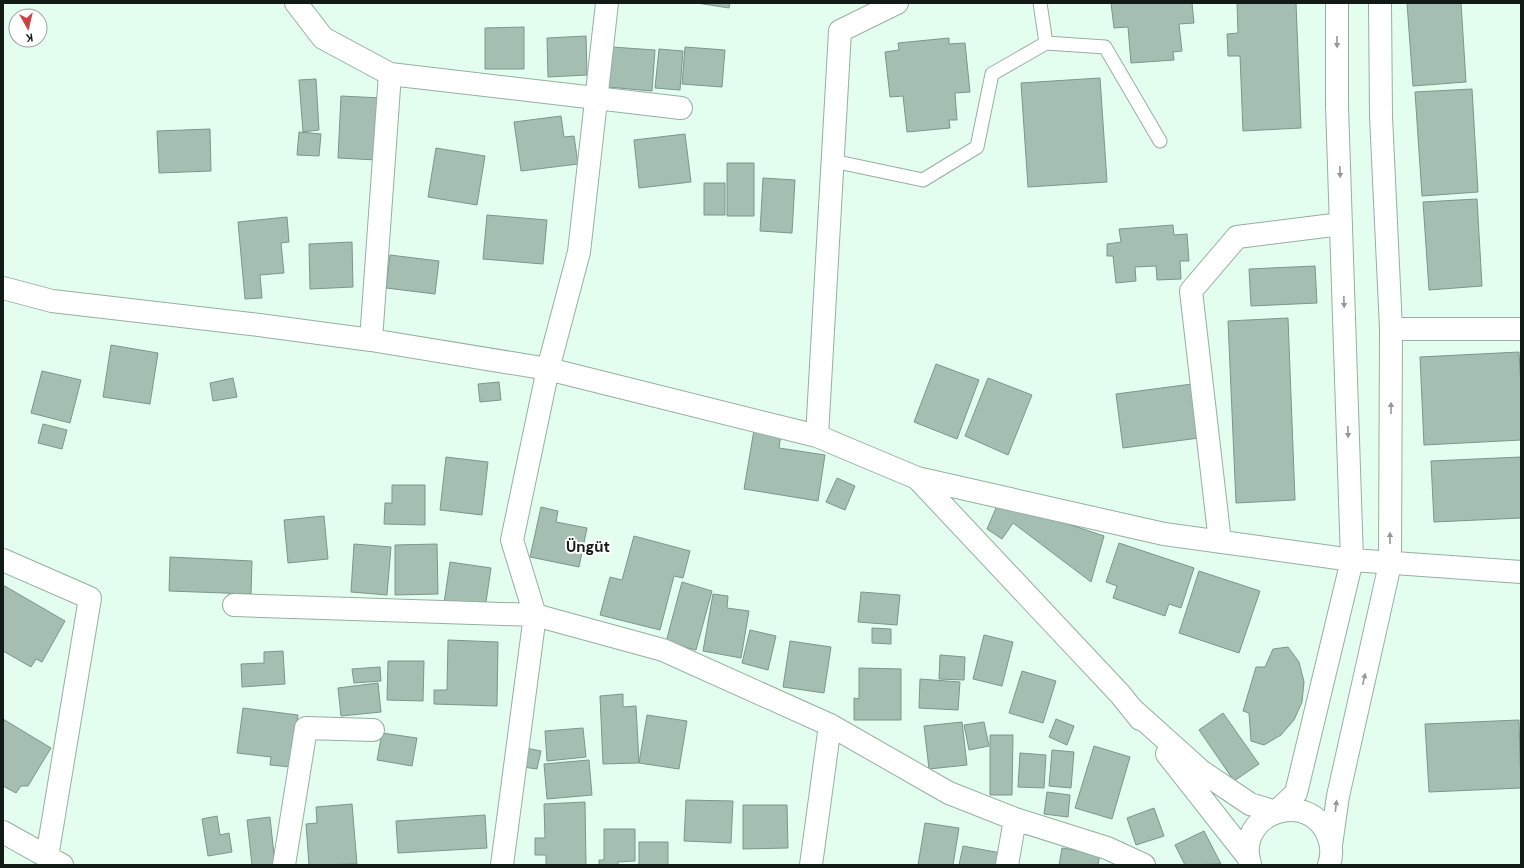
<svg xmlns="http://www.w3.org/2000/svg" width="1524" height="868" font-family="'DM Sans',sans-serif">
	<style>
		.building { fill: #a4beb1; stroke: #7e968a }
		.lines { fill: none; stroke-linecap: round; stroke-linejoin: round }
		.lane-casing { stroke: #96afa2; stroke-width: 15 }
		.street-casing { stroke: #96afa2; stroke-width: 24 }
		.lane { stroke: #fff; stroke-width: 13 }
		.street { stroke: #fff; stroke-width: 22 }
		.oneway { fill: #949896 }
		.labels { text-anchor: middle; stroke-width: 4; stroke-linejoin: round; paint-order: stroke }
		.district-label { font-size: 15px; font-weight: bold; fill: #111a15; stroke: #fff }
	</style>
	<rect width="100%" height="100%" fill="#e3fdef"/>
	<path class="building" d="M 697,3 L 730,3 L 729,8 Z
		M 1111,3 L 1192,3 L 1194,23 L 1179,24 L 1182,51 L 1173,52 L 1174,60 L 1131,63 L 1128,27 L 1114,28 Z
		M 1237,3 L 1296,3 L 1301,128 L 1243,131 L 1240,56 L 1228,56 L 1227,34 L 1238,33 Z
		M 1407,3 L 1461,3 L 1466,82 L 1413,86 Z
		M 524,27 L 524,69 L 485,69 L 485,28 Z
		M 586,36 L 587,75 L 548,77 L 547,38 Z
		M 949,38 L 949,44 L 965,43 L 970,92 L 955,93 L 957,120 L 949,120 L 950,128 L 907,132 L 903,96 L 890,97 L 885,52 L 899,50 L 898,43 Z
		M 612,47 L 655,50 L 652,91 L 608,87 Z
		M 685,47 L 725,50 L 722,87 L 682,84 Z
		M 659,49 L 683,51 L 680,90 L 655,88 Z
		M 1100,78 L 1107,182 L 1028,187 L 1021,83 Z
		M 316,79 L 319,130 L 303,132 L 299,80 Z
		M 1472,89 L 1478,192 L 1422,196 L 1415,92 Z
		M 341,96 L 381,98 L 377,160 L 338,158 Z
		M 561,116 L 564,137 L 574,136 L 578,164 L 521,171 L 514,122 Z
		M 210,129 L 211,171 L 159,173 L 157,131 Z
		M 299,132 L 321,134 L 319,156 L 297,155 Z
		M 685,134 L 691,182 L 639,188 L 634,140 Z
		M 436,148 L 485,156 L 477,205 L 428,197 Z
		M 727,163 L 754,163 L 754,216 L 727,216 Z
		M 763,178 L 795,180 L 792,233 L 760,231 Z
		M 704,183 L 725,183 L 725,215 L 704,215 Z
		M 1477,199 L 1482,286 L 1429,290 L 1423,202 Z
		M 487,215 L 547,220 L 543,264 L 483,259 Z
		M 287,217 L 289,242 L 281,243 L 284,273 L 260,275 L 262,298 L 245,299 L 238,222 Z
		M 1173,225 L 1174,235 L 1187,234 L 1189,261 L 1180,261 L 1181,279 L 1157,280 L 1156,266 L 1135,267 L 1136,281 L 1116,283 L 1113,256 L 1107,256 L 1107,244 L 1121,242 L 1119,229 Z
		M 352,242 L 353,287 L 310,289 L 309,244 Z
		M 390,255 L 439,261 L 435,294 L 386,288 Z
		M 1315,266 L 1317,303 L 1251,306 L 1249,269 Z
		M 1288,318 L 1295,500 L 1236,503 L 1228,321 Z
		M 111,345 L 158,353 L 150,404 L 103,397 Z
		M 1519,352 L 1521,387 L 1521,440 L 1424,445 L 1420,357 Z
		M 936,364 L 979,380 L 957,439 L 914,422 Z
		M 42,371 L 81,380 L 70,423 L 31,413 Z
		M 233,378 L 237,397 L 213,401 L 210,383 Z
		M 988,378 L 1032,395 L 1008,455 L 965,436 Z
		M 499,382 L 501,400 L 480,402 L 478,384 Z
		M 1192,384 L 1199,438 L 1123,448 L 1116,394 Z
		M 43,424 L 67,430 L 62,449 L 38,443 Z
		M 754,430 L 781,434 L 779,448 L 825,455 L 818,501 L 744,489 Z
		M 446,457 L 488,462 L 482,515 L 440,510 Z
		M 1521,457 L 1521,518 L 1434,522 L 1431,461 Z
		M 837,478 L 855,486 L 845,510 L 826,502 Z
		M 392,485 L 425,485 L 425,525 L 384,524 L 385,503 L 392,503 Z
		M 999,501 L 1104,536 L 1091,582 L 1013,523 L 1002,539 L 987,529 Z
		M 541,507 L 558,511 L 556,522 L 587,528 L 579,567 L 530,557 Z
		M 324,516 L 328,559 L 288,563 L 284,520 Z
		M 634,536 L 690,551 L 683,578 L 674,576 L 660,630 L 600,615 L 610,577 L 622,580 Z
		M 1119,543 L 1194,568 L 1181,608 L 1169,604 L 1165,616 L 1113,598 L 1117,586 L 1106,582 Z
		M 354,544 L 391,547 L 387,595 L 351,592 Z
		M 437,544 L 438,594 L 395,595 L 395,545 Z
		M 170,557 L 252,561 L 251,594 L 169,591 Z
		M 450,562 L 491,568 L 485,609 L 444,603 Z
		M 1199,571 L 1260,591 L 1239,653 L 1179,633 Z
		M 682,582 L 712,591 L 696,650 L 666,642 Z
		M 3,585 L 65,621 L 42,662 L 36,659 L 31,667 L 3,651 Z
		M 861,592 L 900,595 L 897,625 L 858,622 Z
		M 713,594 L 728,596 L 727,608 L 749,611 L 741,658 L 703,651 Z
		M 872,628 L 891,629 L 891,644 L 872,643 Z
		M 750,630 L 776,636 L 768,670 L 742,663 Z
		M 984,635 L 1013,642 L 1002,686 L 973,679 Z
		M 448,640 L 498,642 L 497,706 L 434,704 L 434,690 L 447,690 Z
		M 790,641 L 831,647 L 824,693 L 783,687 Z
		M 1288,647 L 1299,662 L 1304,682 L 1302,702 L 1294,720 L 1281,735 L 1264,745 L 1251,741 L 1249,713 L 1243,711 L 1256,667 L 1265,667 L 1273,649 Z
		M 283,651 L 285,684 L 242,687 L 241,664 L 264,663 L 264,652 Z
		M 940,655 L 965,657 L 964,680 L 939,679 Z
		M 388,661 L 424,661 L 423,701 L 387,700 Z
		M 380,667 L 381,681 L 354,683 L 352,669 Z
		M 859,668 L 901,669 L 901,720 L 854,720 L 854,698 L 859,699 Z
		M 1022,671 L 1056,681 L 1043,723 L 1009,713 Z
		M 920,679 L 960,682 L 958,710 L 919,708 Z
		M 378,683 L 381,712 L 341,716 L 338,688 Z
		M 623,694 L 623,707 L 636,706 L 639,763 L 603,764 L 600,696 Z
		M 243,708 L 298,715 L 291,767 L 270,765 L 271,757 L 237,753 Z
		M 1223,713 L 1259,764 L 1234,781 L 1199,730 Z
		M 647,715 L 687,721 L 679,769 L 639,763 Z
		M 3,719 L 51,748 L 28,786 L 21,786 L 16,793 L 3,786 Z
		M 1056,719 L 1074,726 L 1067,745 L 1049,737 Z
		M 1519,720 L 1521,788 L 1429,792 L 1425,724 Z
		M 962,722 L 967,765 L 929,769 L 924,726 Z
		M 984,722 L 989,746 L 969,750 L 964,725 Z
		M 583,728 L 586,757 L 547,761 L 545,731 Z
		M 382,733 L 417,738 L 412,766 L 377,760 Z
		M 990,735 L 1013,735 L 1012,795 L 990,795 Z
		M 1094,746 L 1130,757 L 1112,819 L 1075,808 Z
		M 526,748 L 541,751 L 537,769 L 523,767 Z
		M 1052,750 L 1074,752 L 1071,788 L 1049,786 Z
		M 1020,753 L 1046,755 L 1044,788 L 1018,787 Z
		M 589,760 L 592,795 L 547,799 L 544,764 Z
		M 1047,792 L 1070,795 L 1068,817 L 1044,814 Z
		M 686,800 L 733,801 L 731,843 L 684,841 Z
		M 585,802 L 586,865 L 546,865 L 546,855 L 535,855 L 535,838 L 545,838 L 544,804 Z
		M 352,804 L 357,864 L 309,865 L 306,824 L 317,823 L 316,807 Z
		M 743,805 L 787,805 L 788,848 L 743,849 Z
		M 1154,808 L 1164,836 L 1136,845 L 1127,818 Z
		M 485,815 L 487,848 L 398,853 L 396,821 Z
		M 217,816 L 220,835 L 229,833 L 232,852 L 208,856 L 202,819 Z
		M 270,817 L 275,865 L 252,865 L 247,820 Z
		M 925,823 L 959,828 L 953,865 L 918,865 Z
		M 604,829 L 635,829 L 635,861 L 618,862 L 618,865 L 599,865 L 599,860 L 604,860 Z
		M 1204,831 L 1221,864 L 1185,865 L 1175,845 Z
		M 639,842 L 668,842 L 668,865 L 639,865 Z
		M 963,846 L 1001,853 L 999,865 L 959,865 Z
		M 1062,848 L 1100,854 L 1098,865 L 1059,865 Z"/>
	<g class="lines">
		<g class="lane-casing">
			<path id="lane" d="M 1040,3 L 1046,43
				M 833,161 L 923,180 L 977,147 L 992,74 L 1046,43 L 1105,47 L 1160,141"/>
		</g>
		<g class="street-casing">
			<path id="street" d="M 296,3 L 323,38 L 390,74 L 681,108
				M 3,288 L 52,301 L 259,325 L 371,340 L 548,369 L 817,436 L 917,478 L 1164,534 L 1352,560 L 1521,572
				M 1391,329 L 1521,329
				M 371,340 L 390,74
				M 817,436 L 840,31 L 897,3
				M 917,478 L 1120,694 L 1140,719
				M 1220,542 L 1191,291 L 1237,237 L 1341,224
				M 3,560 L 90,598 L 47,857
				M 234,605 L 535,615 L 663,650 L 830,725 L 949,793 L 1015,819 L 1107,848 L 1144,865
				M 1132,709 L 1201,771 L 1250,804 L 1276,812 L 1296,793 L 1352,560 L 1337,106 L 1337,3
				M 1167,754 L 1248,857
				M 3,832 L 62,865
				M 1331,845 L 1338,796 L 1390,564 L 1391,329 L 1381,116 L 1380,3
				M 1250,864 C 1234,812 1311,787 1329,838 C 1332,847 1332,856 1329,865
				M 284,865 L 306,728 L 373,730
				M 502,865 L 535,615 L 512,540 L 548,369 L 579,252 L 607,3
				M 811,865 L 830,725
				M 1007,865 L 1015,819"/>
		</g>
		<use href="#lane" class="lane"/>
		<use href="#street" class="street"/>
	</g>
	<defs><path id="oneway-solid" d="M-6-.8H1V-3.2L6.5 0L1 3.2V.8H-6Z"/></defs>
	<g class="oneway">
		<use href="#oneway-solid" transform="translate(1337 42) rotate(90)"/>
		<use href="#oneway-solid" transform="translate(1340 172) rotate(88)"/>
		<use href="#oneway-solid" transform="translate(1344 302) rotate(88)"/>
		<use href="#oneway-solid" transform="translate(1391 408) rotate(-90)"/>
		<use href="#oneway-solid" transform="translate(1348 432) rotate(88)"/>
		<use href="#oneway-solid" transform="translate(1390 538) rotate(-90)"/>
		<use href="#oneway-solid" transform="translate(1364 679) rotate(-77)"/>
		<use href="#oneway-solid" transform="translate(1336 806) rotate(-83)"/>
	</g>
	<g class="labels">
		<g class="district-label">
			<text x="588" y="552">Üngüt</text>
		</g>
	</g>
	<rect width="1524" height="868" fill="none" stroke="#111a15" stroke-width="8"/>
	<g transform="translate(28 28) rotate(172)"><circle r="19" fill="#ffffff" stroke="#a0a3a1"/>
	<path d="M0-3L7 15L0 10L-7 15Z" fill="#cf4041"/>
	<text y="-6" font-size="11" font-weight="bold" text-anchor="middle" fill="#111a15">K</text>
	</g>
</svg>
